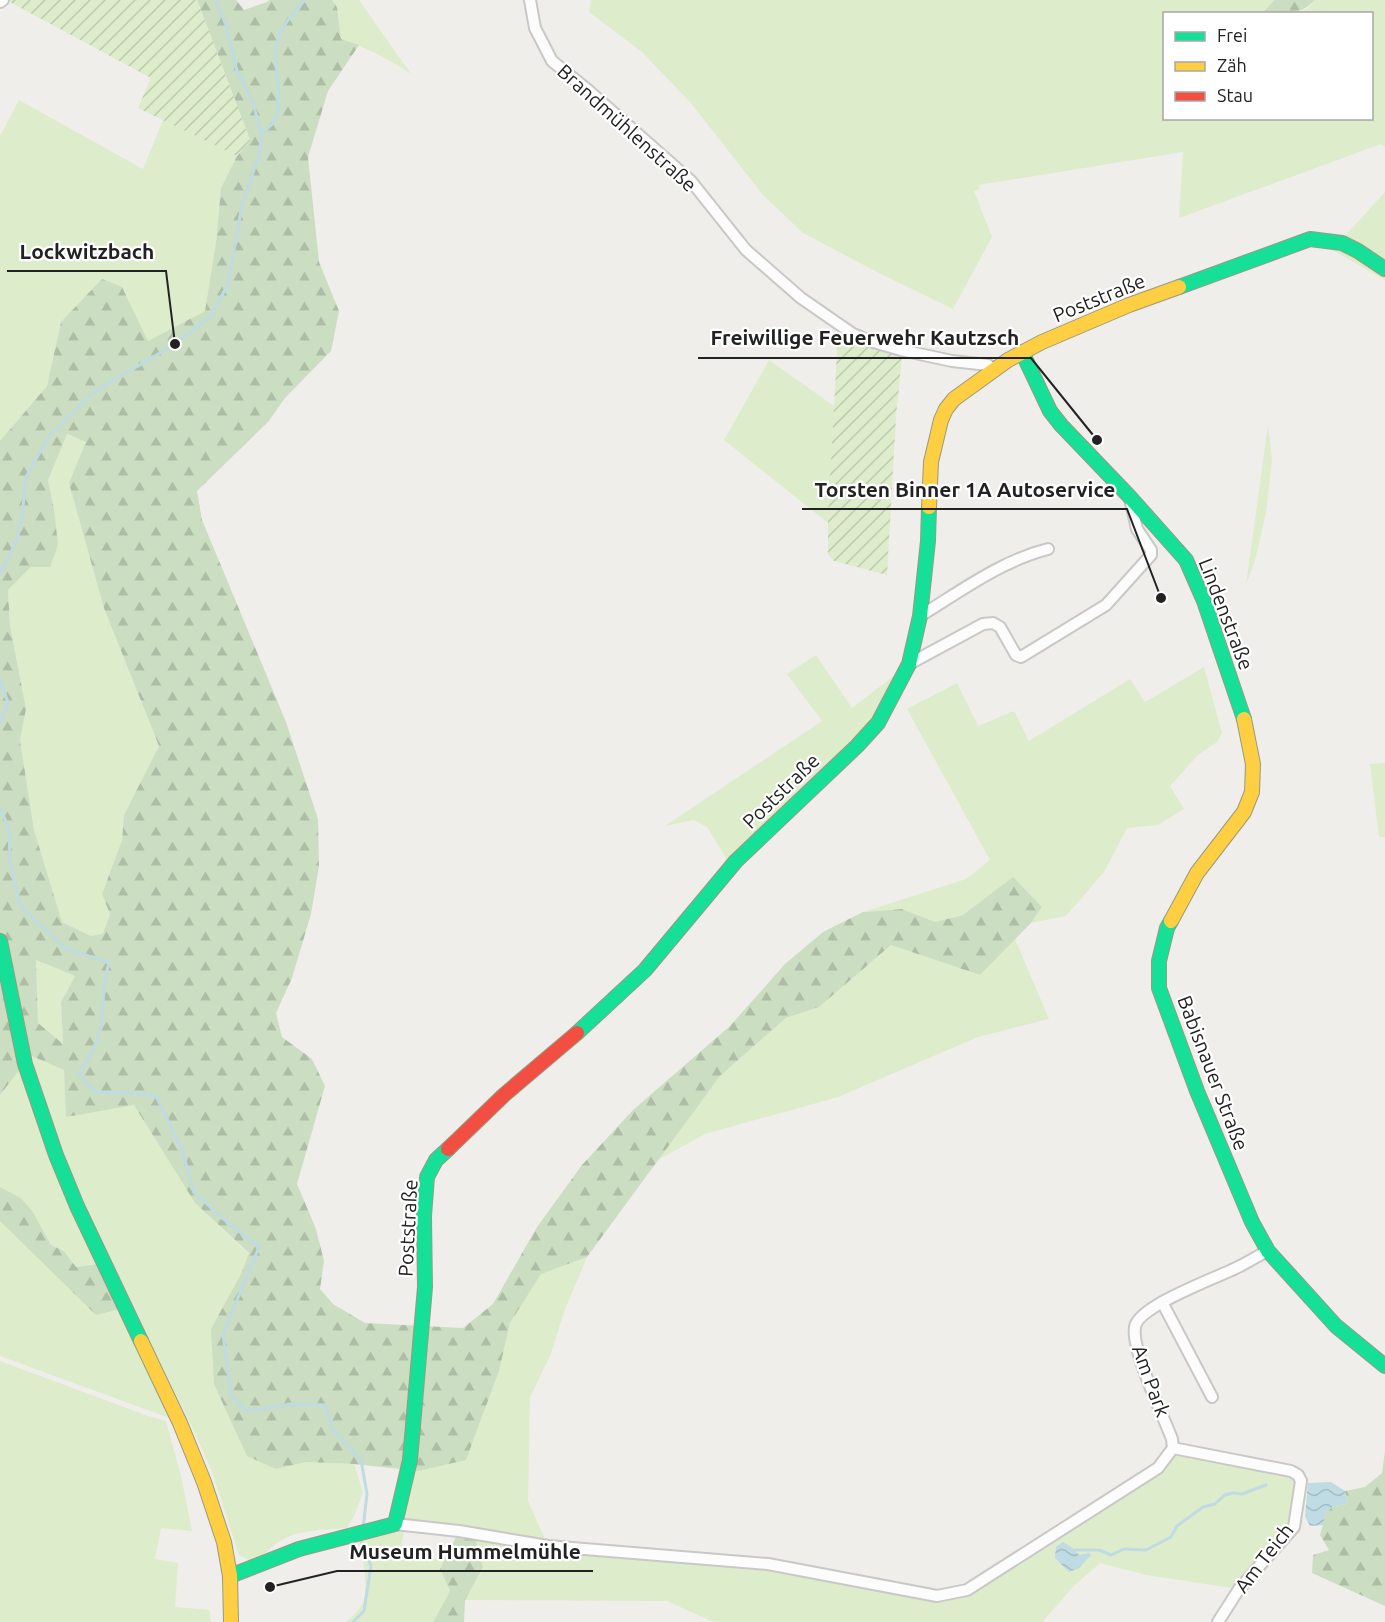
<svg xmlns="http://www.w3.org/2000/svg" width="1385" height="1622" font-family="Ubuntu,sans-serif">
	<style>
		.grass { fill: #ddeccb }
		.forest { fill: url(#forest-firs); fill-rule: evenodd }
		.garden { fill: url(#garden-furrows) }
		.water { fill: url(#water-waves) }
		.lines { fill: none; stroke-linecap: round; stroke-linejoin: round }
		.stream { stroke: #bfdbe3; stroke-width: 3 }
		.street-casing { stroke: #c9c8c7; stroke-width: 14 }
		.fast-casing { stroke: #999a82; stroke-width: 16 }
		.slow-casing { stroke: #999a82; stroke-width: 16 }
		.jam-casing { stroke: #999a82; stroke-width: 16 }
		.street { stroke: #fdfcfc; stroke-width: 10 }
		.fast { stroke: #16e098; stroke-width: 14 }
		.slow { stroke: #ffcf43; stroke-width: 14 }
		.jam { stroke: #f24e42; stroke-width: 14 }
		.labels { text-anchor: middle; stroke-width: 4.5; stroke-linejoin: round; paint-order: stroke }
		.street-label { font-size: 20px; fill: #222; stroke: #fff }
		.leader { fill: none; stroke: #222; stroke-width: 2 }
		.callout-dot { fill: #222; stroke: #fff; stroke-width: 2 }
		.callout-label { font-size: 21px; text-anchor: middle; font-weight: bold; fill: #222; stroke: #fff; stroke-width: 4.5; stroke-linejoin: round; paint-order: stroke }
	</style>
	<defs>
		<pattern id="forest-firs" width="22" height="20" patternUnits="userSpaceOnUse" patternTransform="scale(1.5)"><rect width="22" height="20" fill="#cbdec1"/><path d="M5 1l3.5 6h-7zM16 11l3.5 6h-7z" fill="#aebea6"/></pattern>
		<pattern id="garden-furrows" width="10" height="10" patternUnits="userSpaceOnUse" patternTransform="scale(1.5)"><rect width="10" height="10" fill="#ddeccb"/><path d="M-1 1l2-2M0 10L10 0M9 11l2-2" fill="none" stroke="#bdcaae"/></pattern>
		<pattern id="water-waves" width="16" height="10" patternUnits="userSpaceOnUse" patternTransform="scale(1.5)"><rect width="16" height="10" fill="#bfdbe3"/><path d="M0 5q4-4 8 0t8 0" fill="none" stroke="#a4bcc2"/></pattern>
	</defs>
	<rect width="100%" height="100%" fill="#f0eeeb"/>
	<path class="grass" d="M 332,0 L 359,0 L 411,74 C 389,59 367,48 341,39 L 337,7 Z
		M 591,0 L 1274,0 L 1263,13 L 1164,14 L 1164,118 L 1372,118 L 1372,14 L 1296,13 L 1307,9 L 1315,0 L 1385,0 L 1385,147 L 1381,144 L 1179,218 L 1183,152 L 978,185 L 980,189 L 974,191 L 992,237 L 953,309 L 879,273 L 803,233 L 763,195 L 690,102 L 642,52 L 589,12 Z
		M 19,100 L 143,169 L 163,120 L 237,156 L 221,188 L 216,242 L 205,311 L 148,341 L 122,287 L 61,322 L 47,386 L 0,441 L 0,136 Z
		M 1385,192 L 1385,280 L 1336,252 L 1319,246 L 1345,236 Z
		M 769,360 L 834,406 L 828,523 L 724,440 Z
		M 1268,425 L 1272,459 L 1266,513 L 1255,560 L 1246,585 Z
		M 66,434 L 86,442 L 104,608 L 159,746 L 124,815 L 122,840 L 102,894 L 110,914 L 104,934 L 91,936 L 62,922 L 34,830 L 20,740 L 26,709 L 10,625 L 8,590 L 31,567 L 54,509 L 48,480 Z
		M 816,655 L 852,708 L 909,664 L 878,723 L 712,890 L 726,858 L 707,827 L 694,820 L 665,826 L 822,721 L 787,674 Z
		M 1204,667 L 1222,733 L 1217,742 L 1198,755 L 1170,786 L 1184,809 L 1158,825 L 1127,828 L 1104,872 L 1066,916 L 1031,923 L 1042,907 L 1013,878 L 963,915 L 935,922 L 902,909 L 863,912 L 966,879 L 990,860 L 907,709 L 957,683 L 978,726 L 1014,711 L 1029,741 L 1130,679 L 1145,702 Z
		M 1385,763 L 1385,837 L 1379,837 L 1370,764 Z
		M 1015,939 L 1049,1019 L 978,1037 L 838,1097 L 705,1134 L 658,1160 L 720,1076 L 786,1018 L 819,1007 L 891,945 L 980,975 Z
		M 36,960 L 75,976 L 61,1002 L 63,1045 L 38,1024 Z
		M 27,1054 L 64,1070 L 67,1116 L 134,1105 L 195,1203 L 249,1254 L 241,1274 L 276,1469 L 306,1462 L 354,1464 L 363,1492 L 355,1514 L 347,1528 C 326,1530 300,1529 282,1540 C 269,1547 268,1555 251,1561 L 239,1555 L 212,1472 L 195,1433 L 147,1336 L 73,1177 Z
		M 21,1068 L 53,1165 L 70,1209 L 97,1264 L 76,1267 L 64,1251 L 51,1245 L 33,1212 L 21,1198 L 0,1187 L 0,1095 Z
		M 0,1221 L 96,1314 L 120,1309 L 172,1419 L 0,1356 Z
		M 587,1257 L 564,1312 L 550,1356 L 530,1397 L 528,1501 L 548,1546 L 768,1564 L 937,1596 L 967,1589 L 1158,1468 L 1173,1448 L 1298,1475 L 1294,1527 L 1239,1589 L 1146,1575 L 1100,1563 L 1074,1586 L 1042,1622 L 722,1622 L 711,1621 L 667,1601 L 465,1600 L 483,1567 L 474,1535 L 395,1524 L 407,1471 L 466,1460 L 499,1371 L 510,1323 L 541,1273 Z
		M 0,1361 L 148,1416 L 166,1421 L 181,1476 L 192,1531 L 161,1528 L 155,1559 L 178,1563 L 175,1607 L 209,1610 L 211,1622 L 0,1622 Z
		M 404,1531 L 400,1552 L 444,1561 L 440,1569 L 450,1591 L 433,1622 L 346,1622 C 350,1618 357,1613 360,1608 C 371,1592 363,1557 358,1540 Z"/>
	<path class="forest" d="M 197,0 L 236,0 L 244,10 L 267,2 L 269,0 L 332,0 L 337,7 L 341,39 L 359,45 L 328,91 L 308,157 L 319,262 L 339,311 L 331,351 L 285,398 L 268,422 L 197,491 L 202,520 L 286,722 L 318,819 L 319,866 L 311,914 L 292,978 L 276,1013 L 282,1037 L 312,1059 L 325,1086 L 297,1184 L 316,1229 L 324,1261 L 320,1289 L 333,1304 L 365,1323 L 463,1328 L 493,1304 L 537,1227 L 582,1165 L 633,1110 L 730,1026 L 785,964 L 823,932 L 863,912 L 902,909 L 935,922 L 963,915 L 1013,877 L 1042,907 L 1031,923 L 980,975 L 891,945 L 819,1007 L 786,1018 L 720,1076 L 587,1257 L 541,1274 L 510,1323 L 499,1371 L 466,1460 L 418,1471 L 354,1464 L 306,1462 L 276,1469 L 247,1456 L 214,1384 L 211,1329 L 241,1274 L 249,1253 L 195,1203 L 134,1105 L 66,1117 L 64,1070 L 27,1054 L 21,1068 L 0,1095 L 0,441 L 47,386 L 61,322 L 102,279 L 122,287 L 148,341 L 205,311 L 216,242 L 221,188 L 237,156 L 250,140 ZM 67,434 L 86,442 L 69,483 L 104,608 L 159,746 L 124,815 L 122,840 L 102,894 L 110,914 L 103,934 L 91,936 L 62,922 L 34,830 L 20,740 L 26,709 L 10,625 L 8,590 L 31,567 L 50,567 L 58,545 L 54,509 L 48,480 ZM 36,960 L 75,976 L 61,1002 L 63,1044 L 38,1023 Z
		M 1274,0 L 1315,0 C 1300,16 1284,14 1263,13 Z
		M 0,1187 L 21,1198 L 33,1212 L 51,1245 L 64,1251 L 76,1267 L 97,1264 L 120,1309 L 96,1315 L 0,1221 Z
		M 1385,1451 L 1385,1606 L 1312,1573 L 1313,1555 L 1329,1550 L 1320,1535 L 1326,1512 L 1334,1506 L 1347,1504 L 1345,1491 L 1365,1487 L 1382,1473 Z
		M 459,1531 L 474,1534 L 483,1567 L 465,1600 L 464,1622 L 433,1622 L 450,1591 L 440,1569 Z"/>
	<path class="garden" d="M 9,0 L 197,0 L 250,140 L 237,156 L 138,108 L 151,78 L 8,1 Z
		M 838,333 L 869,347 L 902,356 L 896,417 L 887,575 L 834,561 L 828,555 L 828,516 Z"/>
	<path class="water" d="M 1331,1482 L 1345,1491 L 1347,1504 L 1334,1506 L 1326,1512 L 1323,1525 L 1310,1526 L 1305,1516 L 1308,1483 Z
		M 1063,1542 L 1074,1549 L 1079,1555 L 1089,1553 L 1091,1555 L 1079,1568 L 1069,1572 L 1055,1558 L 1056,1547 Z"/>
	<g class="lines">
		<path class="stream" d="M 261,134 C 265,130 272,126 274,121 C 286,99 273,71 276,47 C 279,30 293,12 305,0
			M 0,574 L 17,540 L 22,517 L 26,477 L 49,436 L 91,394 L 175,344 L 211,316 L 228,284 L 242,205 L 260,152 L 261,134 L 253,102 L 237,71 L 226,25 L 216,0
			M 0,679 L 8,703 L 0,723
			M 0,808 L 9,828 L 10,861 L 20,906 L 65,948 L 109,963 C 102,984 104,1005 101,1025 C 98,1043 89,1059 79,1074 C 94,1095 99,1093 123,1093 C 133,1092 145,1095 156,1096 L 182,1150 L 194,1192 L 221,1217 L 259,1247 L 223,1334 L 231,1395 L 244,1410 L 258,1410 L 289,1404 L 325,1405 L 333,1430 L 361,1460 L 367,1494 L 363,1528
			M 1075,1550 L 1099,1550 L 1111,1555 L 1124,1549 L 1146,1550 L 1171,1537 L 1177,1526 L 1203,1507 L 1215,1504 L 1225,1495 L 1233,1493 L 1242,1494 L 1266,1485
			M 353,1622 L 364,1611 L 371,1566 L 361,1541 L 362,1537"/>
		<g class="street-casing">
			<path id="street" d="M 530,0 L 535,28 L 552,61 L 589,91 L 691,181 L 746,250 L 801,298 L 853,334 L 870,341 L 901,350 L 952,361 L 988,365 L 995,370
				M 0,2 L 3,0
				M 920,616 C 961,591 1001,561 1048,549
				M 909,664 L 983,624 L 993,623 L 1000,627 L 1016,655 L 1021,657 L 1106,605 L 1151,555 L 1151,550 L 1137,529 L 1130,499
				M 1162,1302 L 1212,1397
				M 1173,1448 L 1291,1471 L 1298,1475 L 1301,1481 L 1294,1527 L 1239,1589 L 1218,1622
				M 395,1524 L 459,1531 L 548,1546 L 768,1564 L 937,1596 L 967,1590 L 1158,1468 L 1173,1448 L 1172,1439 C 1163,1415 1131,1350 1135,1327 C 1138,1306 1216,1278 1236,1268 C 1247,1263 1257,1256 1268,1251"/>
		</g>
		<g class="fast-casing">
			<path id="fast" d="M 1179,287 L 1310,239 L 1342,243 L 1358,251 L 1385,269
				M 1022,352 L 1050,411 L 1061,425 L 1129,496 L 1186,560 L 1204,601 L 1244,719
				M 1171,921 L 1167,928 L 1159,961 L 1159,988 L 1197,1091 L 1252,1222 L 1268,1251 L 1336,1326 L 1385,1366
				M 0,941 L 25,1064 L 56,1155 L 77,1206 L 141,1341
				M 577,1033 L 645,970 L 736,861 L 857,746 L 878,723 L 909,664 L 920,616 L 928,541 L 929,507
				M 230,1576 L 299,1549 L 395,1524 L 410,1460 L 425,1287 L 424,1216 L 427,1177 L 436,1160 L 448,1149"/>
		</g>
		<g class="slow-casing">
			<path id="slow" d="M 929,507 L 931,462 L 941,420 L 946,409 L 954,399 L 1008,360 L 1042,342 L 1129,305 L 1179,287
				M 1171,921 L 1197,873 L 1244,812 L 1252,792 L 1253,764 L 1244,719
				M 141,1341 L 180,1423 L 204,1482 L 224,1542 L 230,1576 L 231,1622"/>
		</g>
		<g class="jam-casing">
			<path id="jam" d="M 448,1149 L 504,1095 L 577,1033"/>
		</g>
		<use href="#street" class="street"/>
		<use href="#fast" class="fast"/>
		<use href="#slow" class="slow"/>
		<use href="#jam" class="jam"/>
	</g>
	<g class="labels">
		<g class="street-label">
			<text transform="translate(627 128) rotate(42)" y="7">Brandmühlenstraße</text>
			<text transform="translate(1099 298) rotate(-22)" y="7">Poststraße</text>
			<text transform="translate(1226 614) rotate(69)" y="7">Lindenstraße</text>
			<text transform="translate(781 791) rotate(-44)" y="7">Poststraße</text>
			<text transform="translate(1213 1073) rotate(69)" y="7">Babisnauer Straße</text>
			<text transform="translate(408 1228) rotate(-87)" y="7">Poststraße</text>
			<text transform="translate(1151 1381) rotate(70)" y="7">Am Park</text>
			<text transform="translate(1264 1558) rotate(-52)" y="7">Am Teich</text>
		</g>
	</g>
	<path class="leader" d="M175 344L166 271H7M1097 440L1031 358H698M1161 598L1127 509H802M270 1587L337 1571H593"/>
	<g class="callout-dot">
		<circle cx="175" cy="344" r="6"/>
		<circle cx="1097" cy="440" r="6"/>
		<circle cx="1161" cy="598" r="6"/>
		<circle cx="270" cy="1587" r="6"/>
	</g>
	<g class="callout-label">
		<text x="87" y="259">Lockwitzbach</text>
		<text x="865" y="345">Freiwillige Feuerwehr Kautzsch</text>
		<text x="965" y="497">Torsten Binner 1A Autoservice</text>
		<text x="465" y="1559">Museum Hummelmühle</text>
	</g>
	<rect x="1163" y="12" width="210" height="108" fill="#ffffff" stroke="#a7a7a7" stroke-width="1.5"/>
	<rect x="1175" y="32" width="30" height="9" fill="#16e098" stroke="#a7a7a7" stroke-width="1.5"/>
	<text x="1217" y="42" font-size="18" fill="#222222">Frei</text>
	<rect x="1175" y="62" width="30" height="9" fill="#ffcf43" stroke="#a7a7a7" stroke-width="1.5"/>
	<text x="1217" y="72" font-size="18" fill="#222222">Zäh</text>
	<rect x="1175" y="92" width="30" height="9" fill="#f24e42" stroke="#a7a7a7" stroke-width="1.5"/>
	<text x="1217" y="102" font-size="18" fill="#222222">Stau</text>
</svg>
